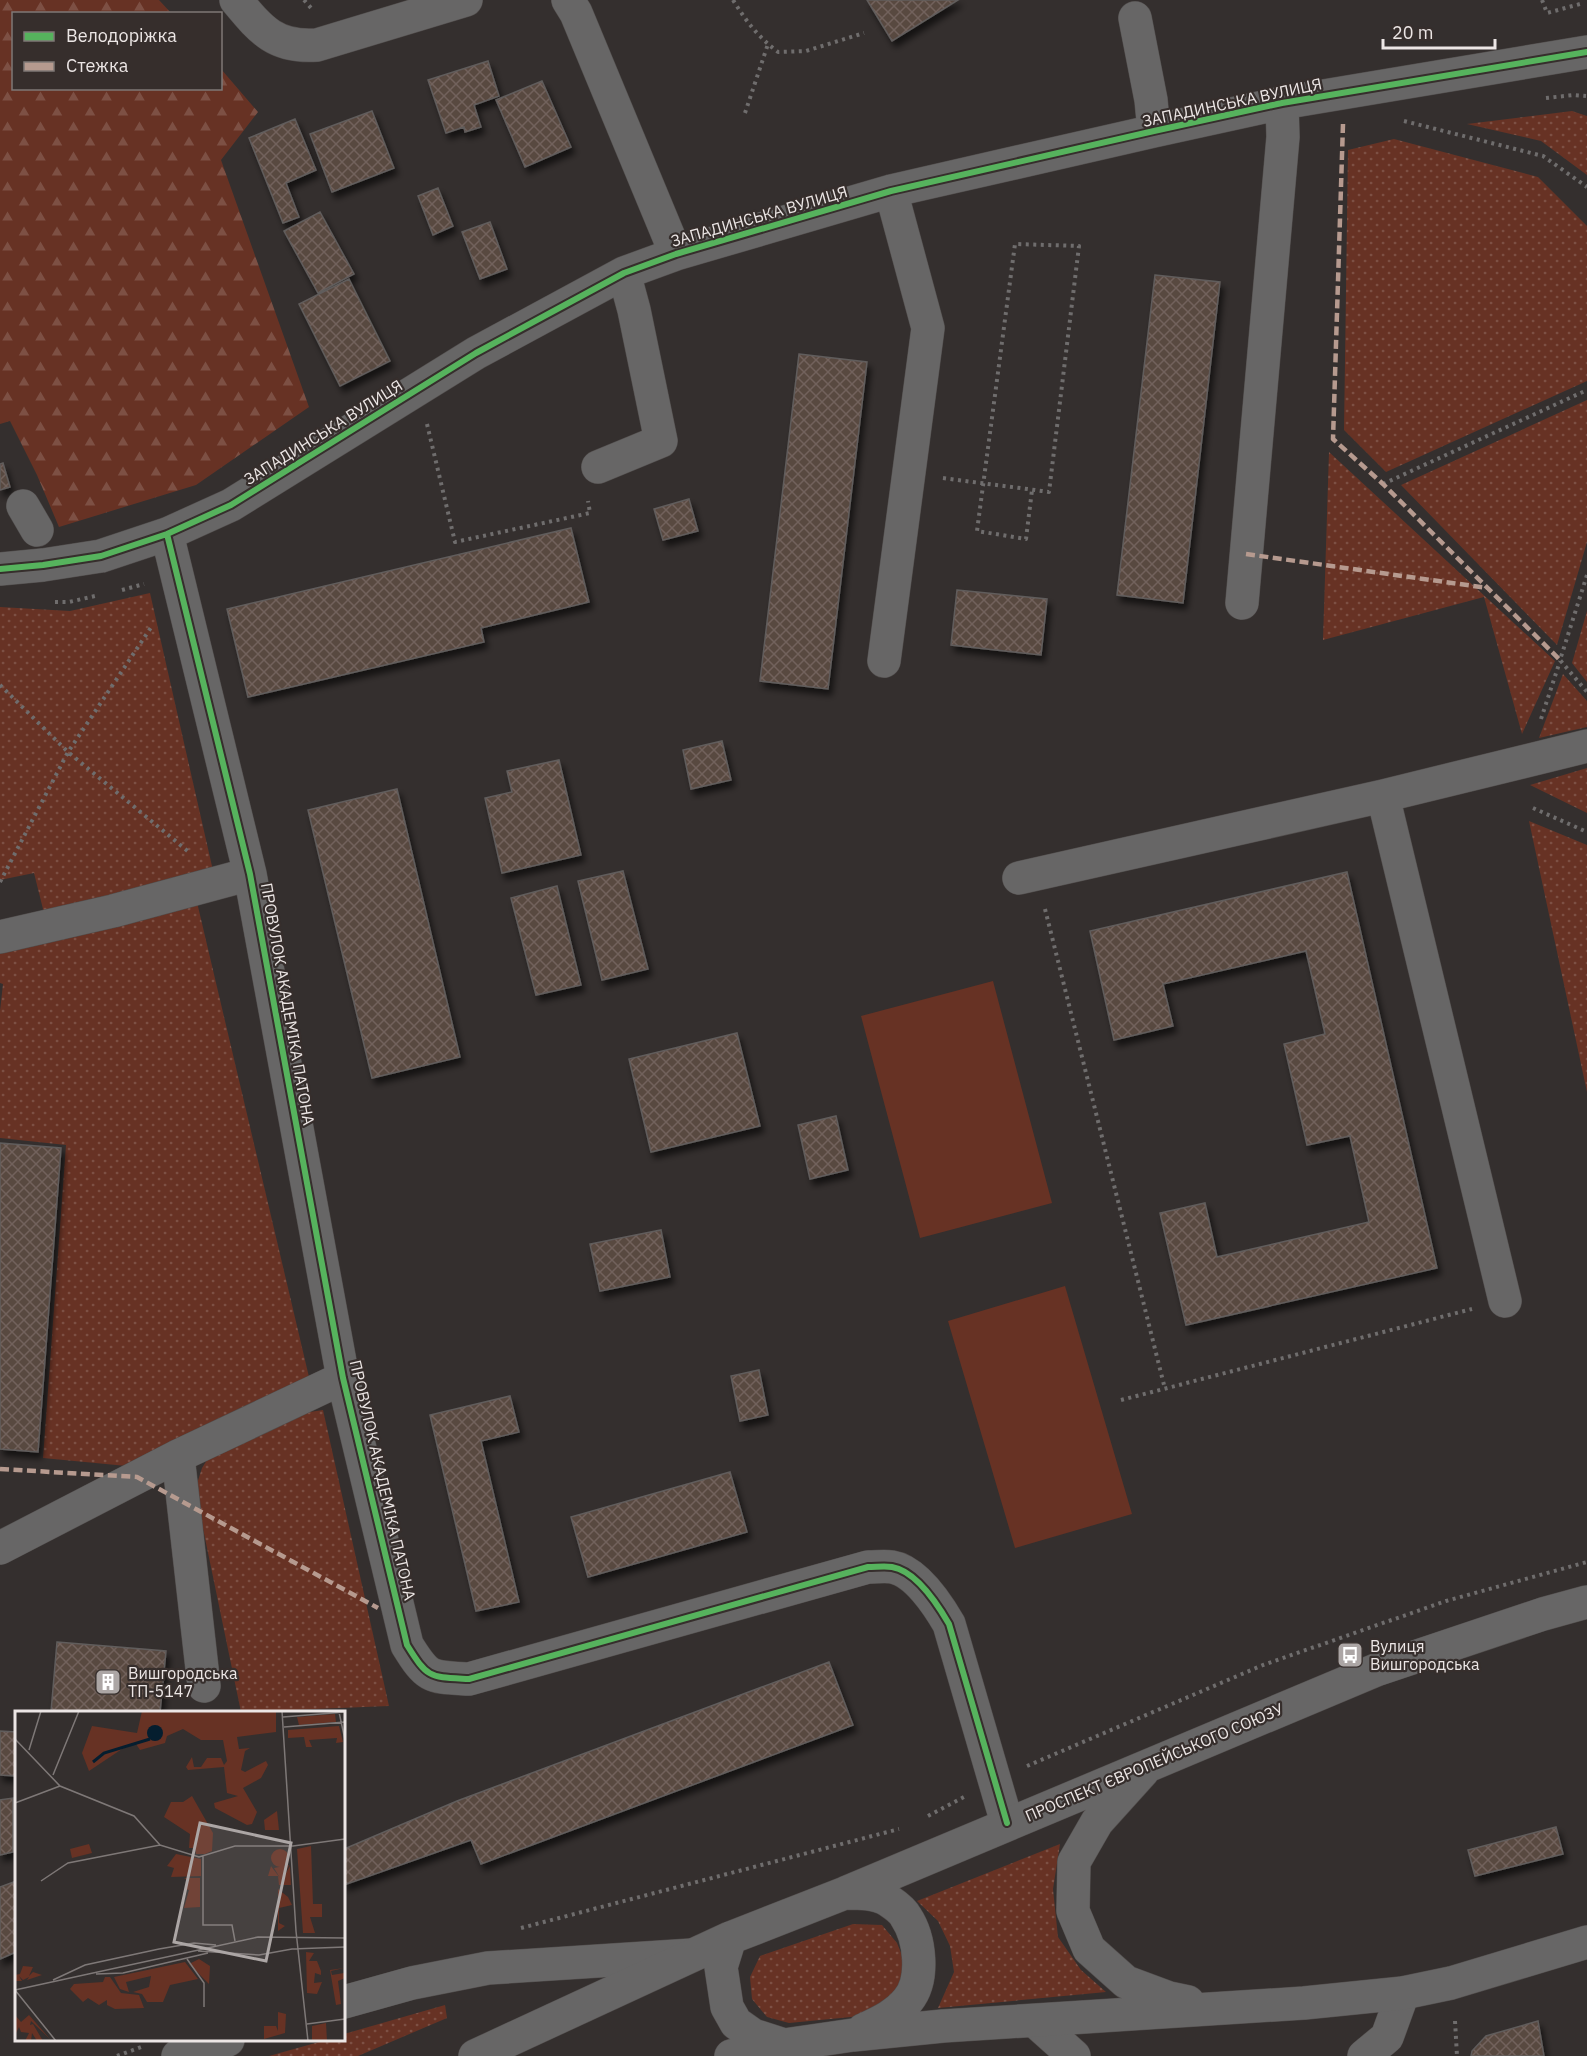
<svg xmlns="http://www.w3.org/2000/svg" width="1587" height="2056" font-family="'IBM Plex Sans',sans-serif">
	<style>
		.grass { fill: url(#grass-dots) }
		.forest { fill: url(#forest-firs) }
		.garden { fill: #673224 }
		.building { fill: url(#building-cross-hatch); stroke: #615d5c; stroke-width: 1.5; filter: url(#shadow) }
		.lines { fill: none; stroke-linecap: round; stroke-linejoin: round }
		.minor-casing { stroke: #514d4c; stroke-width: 34 }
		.major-casing { stroke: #514d4c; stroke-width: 34 }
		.path { stroke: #6f6d6d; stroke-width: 4; stroke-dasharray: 3 4.5; stroke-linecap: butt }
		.minor { stroke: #676666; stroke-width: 33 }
		.major { stroke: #676666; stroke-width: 33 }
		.quiet { stroke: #b69a8f; stroke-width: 4.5; stroke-dasharray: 9 4.5; stroke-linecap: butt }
		.cycleway-casing { stroke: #362e2c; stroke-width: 10 }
		.cycleway { stroke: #56b35d; stroke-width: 6 }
		.labels { text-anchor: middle; stroke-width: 4.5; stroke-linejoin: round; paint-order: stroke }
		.street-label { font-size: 16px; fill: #ece6e5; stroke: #362e2c }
		.poi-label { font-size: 16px; fill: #ece6e5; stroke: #362e2c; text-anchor: start }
		.inset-river { fill: none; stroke: #051e2f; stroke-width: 3 }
		.inset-road { fill: none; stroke: #7e7877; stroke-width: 1.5 }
		.view { fill: #aca6a5; fill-opacity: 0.15; stroke: #aca6a5; stroke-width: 3 }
		.inset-edge { fill: none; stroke: #ece6e5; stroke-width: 3 }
	</style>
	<defs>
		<pattern id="grass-dots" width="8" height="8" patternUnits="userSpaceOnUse" patternTransform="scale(1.5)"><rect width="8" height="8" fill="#673224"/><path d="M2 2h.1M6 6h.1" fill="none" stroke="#7d5044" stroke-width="1.8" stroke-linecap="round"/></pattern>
		<pattern id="forest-firs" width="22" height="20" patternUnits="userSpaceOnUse" patternTransform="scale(1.5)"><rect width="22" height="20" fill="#673224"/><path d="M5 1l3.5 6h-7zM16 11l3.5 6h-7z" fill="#7d5044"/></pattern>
		<pattern id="building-cross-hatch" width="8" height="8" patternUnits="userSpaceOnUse" patternTransform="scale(1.5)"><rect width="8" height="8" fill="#594841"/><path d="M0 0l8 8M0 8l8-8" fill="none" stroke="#71625c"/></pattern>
		<filter id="shadow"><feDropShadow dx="3.5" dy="6" stdDeviation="3" flood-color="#0009"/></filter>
	</defs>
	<rect width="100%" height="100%" fill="#342f2e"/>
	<path class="grass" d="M 1572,111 L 1587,116 L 1587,175 L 1541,141 L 1467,124 Z
		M 1394,139 L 1538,177 L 1587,226 L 1587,381 L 1386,472 L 1344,430 L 1348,150 Z
		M 1587,400 L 1587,542 L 1557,645 L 1401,485 Z
		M 1329,452 L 1555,661 L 1522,734 L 1484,597 L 1323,640 Z
		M 150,593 L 214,875 L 45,917 L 34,873 L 0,880 L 0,607 L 70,611 Z
		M 1587,611 L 1587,682 L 1572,663 Z
		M 1563,674 L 1587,701 L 1587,727 L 1539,738 Z
		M 1587,768 L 1587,813 L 1530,785 Z
		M 1529,821 L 1587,845 L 1587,1092 Z
		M 196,898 L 309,1377 L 137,1467 L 43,1458 L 66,1145 L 0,1138 L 0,1011 L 3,984 L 0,983 L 0,949 Z
		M 323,1410 L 389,1706 L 241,1712 L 195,1490 L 202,1468 L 210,1455 L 290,1415 Z
		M 1060,1844 L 1053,1889 L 1058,1937 L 1081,1970 L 1106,1992 L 938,2008 L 954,1972 L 950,1946 L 938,1921 L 917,1901 Z
		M 853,1924 L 882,1925 L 897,1943 L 906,1965 L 900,1995 L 872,2015 L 789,2023 L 767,2017 L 752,1999 L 750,1977 L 760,1956 Z
		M 445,2005 L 447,2018 L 358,2056 L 269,2056 L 326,2040 L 344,2040 L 344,2034 Z"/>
	<path class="forest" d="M 0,0 L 159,0 L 171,13 L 14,14 L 14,88 L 220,88 L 221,69 L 258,112 L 221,160 L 309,407 L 196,485 L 59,527 L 37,475 L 10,421 L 0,424 Z"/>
	<path class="garden" d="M 993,981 L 1052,1203 L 920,1238 L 861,1016 Z
		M 1065,1286 L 1132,1514 L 1015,1548 L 948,1321 Z"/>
	<path class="building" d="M 867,0 L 958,0 L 892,41 Z
		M 488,61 L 499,96 L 474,105 L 481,127 L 465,132 L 464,127 L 446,133 L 428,80 Z
		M 542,81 L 571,147 L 525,167 L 496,100 Z
		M 372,111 L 394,168 L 332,192 L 310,134 Z
		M 295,119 L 316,170 L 286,183 L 299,217 L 283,223 L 249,138 Z
		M 438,188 L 453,226 L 433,235 L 418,196 Z
		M 320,212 L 354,274 L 318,293 L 284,231 Z
		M 490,222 L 507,269 L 480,279 L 462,232 Z
		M 1155,275 L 1220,282 L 1183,603 L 1117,595 Z
		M 349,279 L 390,361 L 340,386 L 299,304 Z
		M 799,354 L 867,362 L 828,689 L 760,681 Z
		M 3,463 L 10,487 L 0,490 L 0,464 Z
		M 689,499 L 698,531 L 663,540 L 654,509 Z
		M 571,528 L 589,602 L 481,628 L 484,642 L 248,697 L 227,609 Z
		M 957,590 L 1047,599 L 1041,655 L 951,645 Z
		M 722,741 L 731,780 L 691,789 L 683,750 Z
		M 559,760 L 581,855 L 502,873 L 485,798 L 512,792 L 507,771 Z
		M 397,789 L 460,1057 L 372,1078 L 308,810 Z
		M 623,871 L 648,969 L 602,980 L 578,881 Z
		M 1347,872 L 1437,1268 L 1186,1325 L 1160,1213 L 1205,1203 L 1217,1257 L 1369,1222 L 1350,1136 L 1307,1145 L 1284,1044 L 1325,1034 L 1306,951 L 1163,984 L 1173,1026 L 1114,1040 L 1090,931 Z
		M 557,886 L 581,985 L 536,995 L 511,898 Z
		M 737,1033 L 760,1126 L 651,1152 L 629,1059 Z
		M 836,1116 L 848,1170 L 810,1179 L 798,1125 Z
		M 0,1143 L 61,1148 L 38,1452 L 0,1449 Z
		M 661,1230 L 670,1277 L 600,1291 L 590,1244 Z
		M 759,1370 L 768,1415 L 740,1421 L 731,1376 Z
		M 510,1396 L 519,1432 L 481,1441 L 519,1602 L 476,1611 L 430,1415 Z
		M 730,1472 L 747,1532 L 588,1577 L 571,1517 Z
		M 57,1642 L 166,1651 L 160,1712 L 51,1712 Z
		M 829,1662 L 853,1725 L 481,1864 L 471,1840 L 344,1885 L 344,1849 L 457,1801 Z
		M 0,1731 L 16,1732 L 16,1776 L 0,1775 Z
		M 13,1798 L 13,1852 L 0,1855 L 0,1800 Z
		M 1556,1827 L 1563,1854 L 1475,1876 L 1468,1850 Z
		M 16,1881 L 16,1952 L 0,1959 L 0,1887 Z
		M 1538,2021 L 1544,2056 L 1471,2056 L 1472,2051 L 1486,2036 Z"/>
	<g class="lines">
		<g class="minor-casing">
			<path id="minor" d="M 236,0 C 261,30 275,48 317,45 L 466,0
				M 568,0 L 576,13 L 676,254
				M 1135,18 L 1151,100 L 1154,131
				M 598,467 L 661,441 L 634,310 L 624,273
				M 23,506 L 37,530
				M 167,534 L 250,874 L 343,1378 L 407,1645 C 428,1679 430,1677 469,1679 L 868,1567 C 876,1567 885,1566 892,1567 C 916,1571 938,1605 949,1624 L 1007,1823
				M 0,569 L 43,565 L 101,556 L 167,534 L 231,505 L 476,353 L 624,273 L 676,254 L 891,191 L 1154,131 L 1282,103 L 1587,52
				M 1242,603 L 1283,137 L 1282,103
				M 884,661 L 928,328 L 891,191
				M 1383,796 L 1505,1301
				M 1019,878 L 1383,796 L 1587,746
				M 0,937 L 113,911 L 250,874
				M 178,1456 L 204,1686
				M 0,1548 L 178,1456 L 343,1378
				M 344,2002 L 412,1983 L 488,1968 L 692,1955
				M 1036,2022 L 1074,2056
				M 178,2056 L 228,2040
				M 1364,2056 L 1387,2037 L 1403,1993"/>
		</g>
		<g class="major-casing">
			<path id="major" d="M 1143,1771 L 1097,1822 L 1074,1862 L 1073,1911 L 1089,1949 L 1126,1982 L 1169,1998 L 1188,2002
				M 845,1893 C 860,1893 876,1893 889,1901 C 895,1905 903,1911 906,1917 C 920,1938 925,1979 908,2000 C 896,2015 880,2022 863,2030
				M 730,1938 L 721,1967 L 727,2007 L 736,2023 L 753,2035 L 784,2045
				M 475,2056 L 730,1938 L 845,1893 L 1376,1670 L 1543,1614 L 1587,1602
				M 731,2056 L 784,2045 L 853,2035 L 943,2026 L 1304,2003 L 1403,1993 L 1451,1983 L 1587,1942"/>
		</g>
		<path class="path" d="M 304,0 L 311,8
			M 733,0 C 746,21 758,37 778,52 L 806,51 L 864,33
			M 1542,0 L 1547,13 L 1580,4
			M 1546,98 L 1574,95 L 1586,96
			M 745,113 L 768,44
			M 1404,121 L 1543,156 L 1587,187
			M 427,424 L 455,542 L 590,513 L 588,501
			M 943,478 C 979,483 1014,487 1049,492 L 1079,246 L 1015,244 L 977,531 L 1026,539 L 1032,490
			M 1383,484 L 1587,390
			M 1587,575 L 1560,660 L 1587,692
			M 122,590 L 144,584
			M 55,602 L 69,602 L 95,596
			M 0,685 L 68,752 L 190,853
			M 1541,719 L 1560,661
			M 1533,808 L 1587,832
			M 0,882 L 68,752 L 152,626
			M 1045,909 L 1165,1389
			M 1121,1400 L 1472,1309
			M 1027,1766 L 1263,1665 L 1446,1601 L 1587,1562
			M 928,1816 L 964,1797
			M 521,1928 L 899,1829
			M 1455,2021 L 1457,2056
			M 117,2056 L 144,2046"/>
		<use href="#minor" class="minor"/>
		<use href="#major" class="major"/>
		<path class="quiet" d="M 1343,124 L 1333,439 L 1383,484 L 1560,660
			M 1246,554 L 1488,588
			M 0,1469 L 137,1477 L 378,1608"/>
		<g class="cycleway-casing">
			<path id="cycleway" d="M 167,534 L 250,874 L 343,1378 L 407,1645 C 428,1679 430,1677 469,1679 L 868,1567 C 876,1567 885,1566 892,1567 C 916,1571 938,1605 949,1624 L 1007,1823
				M 0,569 L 43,565 L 101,556 L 167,534 L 231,505 L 476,353 L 624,273 L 676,254 L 891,191 L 1154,131 L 1282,103 L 1587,52"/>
		</g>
		<use href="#cycleway" class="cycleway"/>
	</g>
	<defs>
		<g id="bus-square" transform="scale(1.35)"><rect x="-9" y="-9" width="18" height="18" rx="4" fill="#aca6a5" stroke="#362e2c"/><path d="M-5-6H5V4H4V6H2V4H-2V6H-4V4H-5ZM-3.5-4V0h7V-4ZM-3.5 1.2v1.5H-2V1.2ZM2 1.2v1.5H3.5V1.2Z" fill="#fff"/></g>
		<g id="building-square" transform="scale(1.35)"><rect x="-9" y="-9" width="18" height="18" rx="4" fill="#aca6a5" stroke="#362e2c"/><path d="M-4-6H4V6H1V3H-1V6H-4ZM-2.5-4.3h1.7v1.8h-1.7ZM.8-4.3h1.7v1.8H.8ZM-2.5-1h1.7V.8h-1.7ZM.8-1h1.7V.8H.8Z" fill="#fff"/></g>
	</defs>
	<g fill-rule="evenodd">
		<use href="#bus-square" x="1350" y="1655"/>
		<use href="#building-square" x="108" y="1682"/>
	</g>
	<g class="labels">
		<g class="street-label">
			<text transform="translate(1232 102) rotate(-12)" y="6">ЗАПАДИНСЬКА ВУЛИЦЯ</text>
			<text transform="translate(759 216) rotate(-16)" y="6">ЗАПАДИНСЬКА ВУЛИЦЯ</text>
			<text transform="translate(323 432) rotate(-32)" y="6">ЗАПАДИНСЬКА ВУЛИЦЯ</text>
			<text transform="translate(288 1004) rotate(80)" y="6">ПРОВУЛОК АКАДЕМІКА ПАТОНА</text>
			<text transform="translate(383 1480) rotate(77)" y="6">ПРОВУЛОК АКАДЕМІКА ПАТОНА</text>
			<text transform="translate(1154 1762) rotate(-23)" y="6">ПРОСПЕКТ ЄВРОПЕЙСЬКОГО СОЮЗУ</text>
		</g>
		<g class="poi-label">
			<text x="1370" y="1652">Вулиця<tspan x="1370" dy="18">Вишгородська</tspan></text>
			<text x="128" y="1679">Вишгородська<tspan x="128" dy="18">ТП-5147</tspan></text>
		</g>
	</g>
	<g transform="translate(15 1711)">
		<rect width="330" height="330" fill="#342f2e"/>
		<path d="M 127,0 L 261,0 L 261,21 L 222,26 L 224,38 L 235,37 L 230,40 L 226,59 L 230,61 L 251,50 L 253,54 L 246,67 L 228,77 L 242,101 L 237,113 L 232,114 L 200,97 L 199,92 L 223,85 L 212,82 L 209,56 L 173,59 L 171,56 L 177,46 L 179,56 L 186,56 L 192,47 L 206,47 L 209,54 L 212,50 L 208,29 L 186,29 L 168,18 L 152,25 L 150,32 L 125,39 L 121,33 L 107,38 L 74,60 L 67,42 L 77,15 L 122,22 ZM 320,3 L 321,11 L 284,14 L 282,6 ZM 324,15 L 328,31 L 321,32 L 322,27 L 294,29 L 297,36 L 291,36 L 289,26 L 273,27 L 273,19 ZM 262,100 L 264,119 L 250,119 L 249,109 ZM 296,135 L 298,193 L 307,193 L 307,206 L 295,206 L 300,222 L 288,222 L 282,138 ZM256 147a9 9 0 1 1 18 0a9 9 0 1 1-18 0ZM 161,143 L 186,148 L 186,165 L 156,166 L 159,157 L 152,155 ZM 274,154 L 266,170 L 275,155 L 276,174 L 264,174 L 263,165 L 253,165 L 256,155 L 265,167 L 259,157 ZM 185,167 L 185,196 L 169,197 L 174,179 L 170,178 L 172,169 L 169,167 ZM 263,178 L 273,186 L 277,194 L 264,197 L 264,212 L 270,215 L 263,220 ZM 291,241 L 299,242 L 294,250 L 302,250 L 306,260 L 306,264 L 300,262 L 299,272 L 307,271 L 302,283 L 292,282 ZM 184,248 L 195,255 L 194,273 L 174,253 ZM 170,251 L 183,268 L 155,274 L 148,291 L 132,291 L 127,283 L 118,281 L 134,276 L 136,265 L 111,271 L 114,281 L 105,278 L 99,266 ZM 8,255 L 18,256 L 14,265 L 18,261 L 27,264 L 12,269 L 14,266 L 8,269 L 4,265 L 7,270 L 1,270 L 0,264 L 5,263 ZM 329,257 L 316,260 L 317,264 L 329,262 L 330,267 L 323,270 L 326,293 L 321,294 L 315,259 ZM 90,266 L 95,266 L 106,282 L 124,284 L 129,297 L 100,298 L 92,294 L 92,289 L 84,294 L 73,287 L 68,291 L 55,278 L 59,273 L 88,271 ZM 263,301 L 271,303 L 270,322 L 249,328 L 249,315 L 261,315 L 263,320 ZM 0,304 L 6,311 L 14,304 L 35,328 L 16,310 L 15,314 L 18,313 L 28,330 L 22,330 L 17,322 L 16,330 L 10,330 L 14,322 L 6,321 L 4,316 L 0,324 ZM 311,312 L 312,330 L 297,330 L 297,315 Z" fill="#673224"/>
		<path d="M 177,85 L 198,122 L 197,140 L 190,143 L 181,143 L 180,137 L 174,137 L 175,123 L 149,106 L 156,91 L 168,91 Z" fill="#673224"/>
		<path d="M 74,133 L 77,142 L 57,147 L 55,138 Z" fill="#673224"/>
		<path d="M132 22a8 8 0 1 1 16 0a8 8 0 1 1-16 0Z" fill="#051e2f"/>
		<path class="inset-river" d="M 78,51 L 89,42 L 135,28"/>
		<path class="inset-road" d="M 267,0 L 281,220 L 293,330M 324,1 L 330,29M 268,6 L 330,1M 269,16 L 330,11M 0,28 L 45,75 L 119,105 L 145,134M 14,39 L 26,0M 38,64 L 64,0M 0,92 L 45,75M 188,145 L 188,214 L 217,214 L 220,230M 26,170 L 53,152 L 145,134 L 184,146 L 220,135 L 278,135 L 330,128M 183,240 L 244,244 L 277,238 L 330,236M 172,248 L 189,272 L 189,296M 81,263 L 108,262 L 193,242M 38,269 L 70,254 L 144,238 L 179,232 L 201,234M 0,279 L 41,330M 0,279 L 243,226 L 330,227M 292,313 L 330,308"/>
		<path class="view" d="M 185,112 L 276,132 L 251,250 L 159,231 Z"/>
		<rect width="330" height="330" class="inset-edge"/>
	</g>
	<rect x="12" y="12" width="210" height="78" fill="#362e2c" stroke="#7f7876" stroke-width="1.5"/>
	<rect x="24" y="32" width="30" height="9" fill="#56b35d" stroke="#7f7876" stroke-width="1.5"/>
	<text x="66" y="42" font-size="18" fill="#ece6e5">Велодоріжка</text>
	<rect x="24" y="62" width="30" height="9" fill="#b69a8f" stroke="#7f7876" stroke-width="1.5"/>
	<text x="66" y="72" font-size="18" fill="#ece6e5">Стежка</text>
	<path d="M1383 39v9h112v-9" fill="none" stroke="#ece6e5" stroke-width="3"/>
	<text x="1392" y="39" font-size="18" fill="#ece6e5" stroke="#362e2c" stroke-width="4.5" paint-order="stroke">20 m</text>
</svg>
